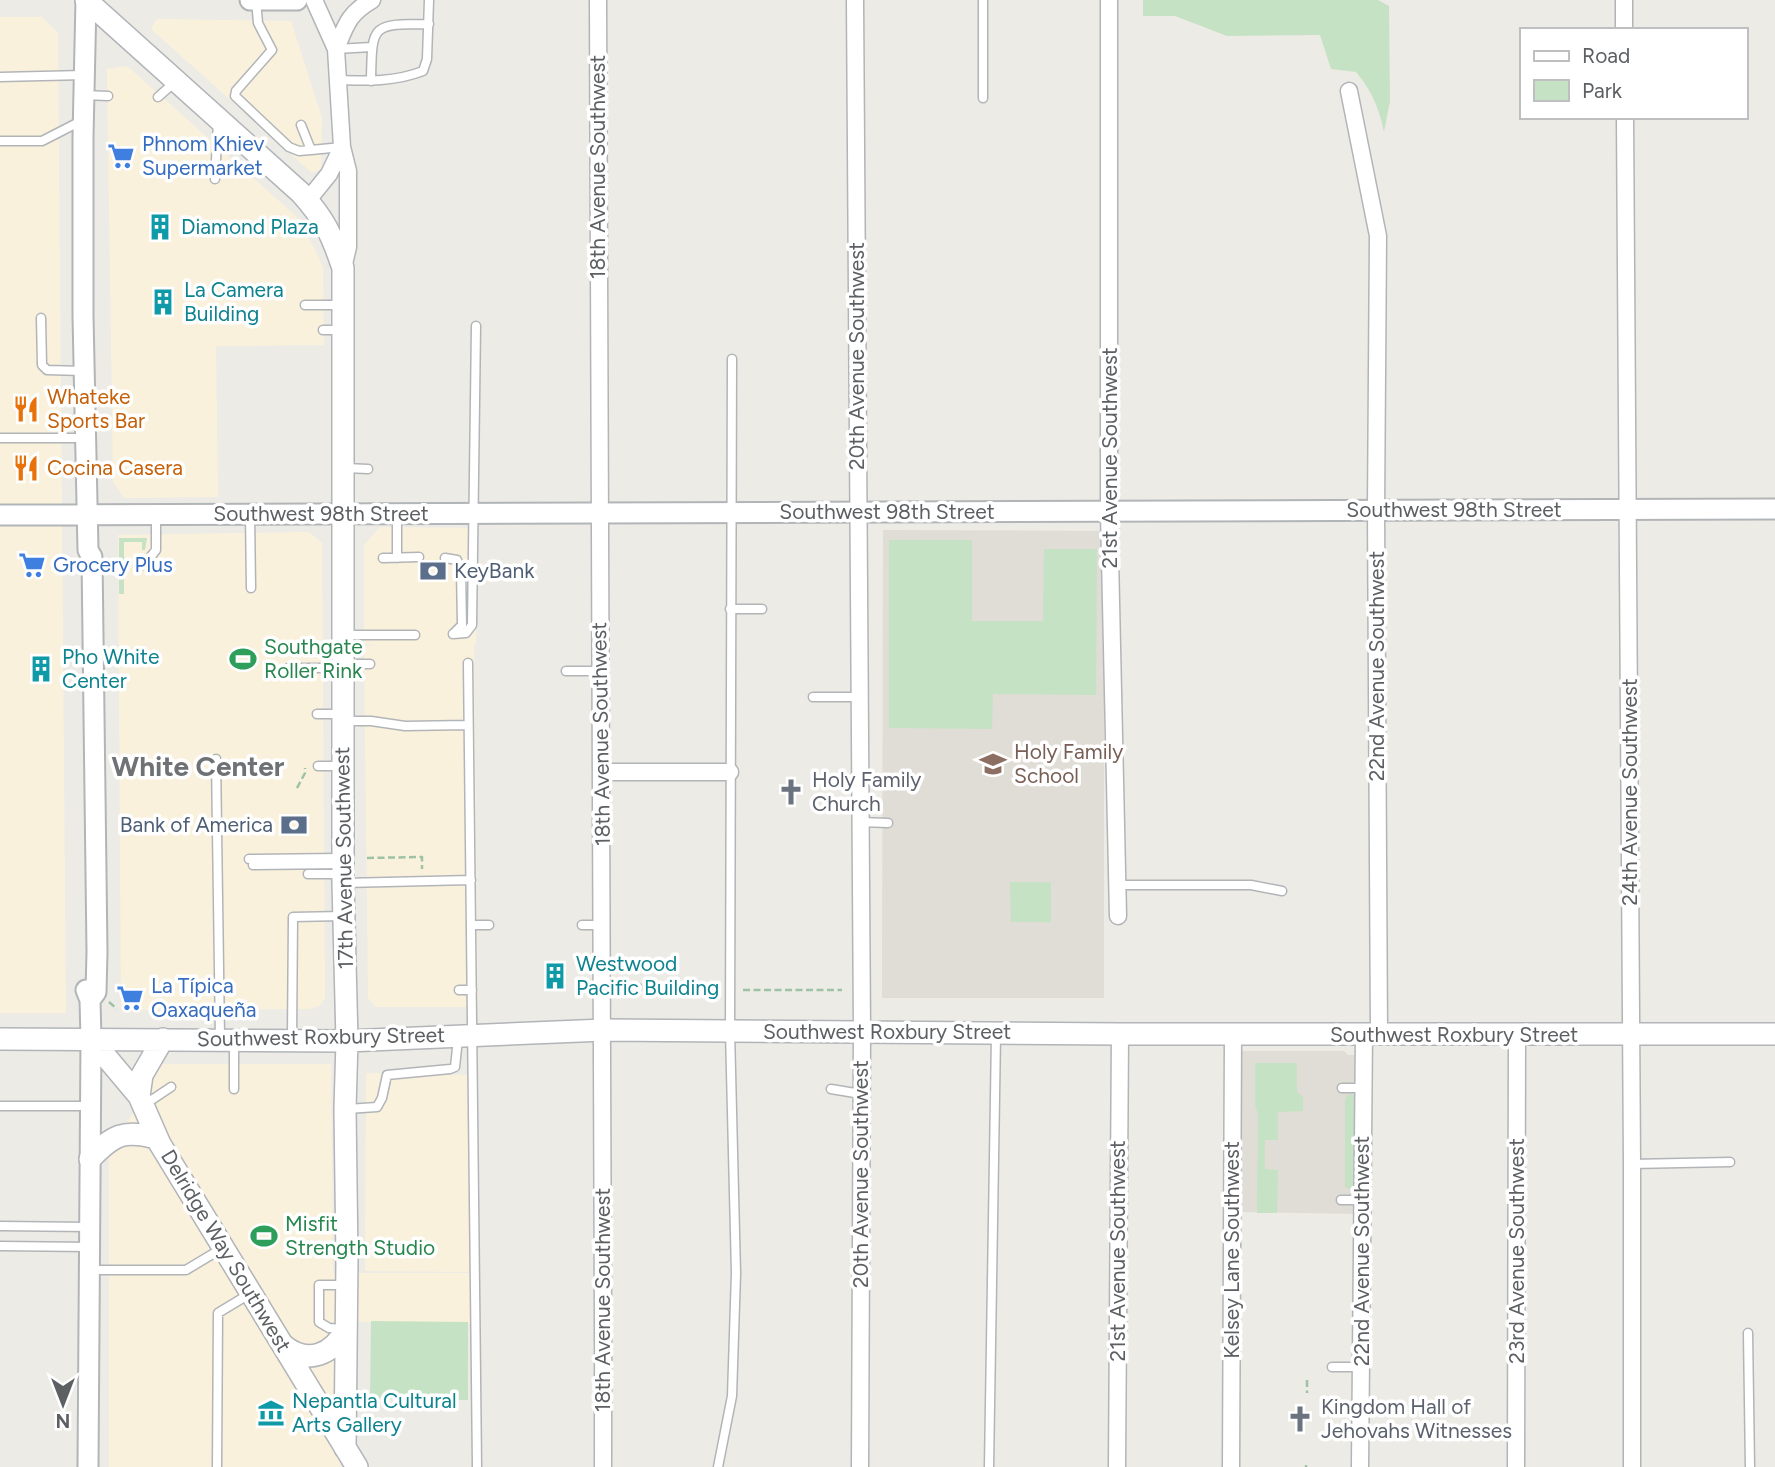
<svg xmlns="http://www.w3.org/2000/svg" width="1775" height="1467" font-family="Figtree,sans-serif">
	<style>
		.commercial { fill: #faf1dd }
		.education { fill: #e0dcd6 }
		.green { fill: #c6e2c4 }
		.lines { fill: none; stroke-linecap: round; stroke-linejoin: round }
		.service-casing { stroke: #b2b5b8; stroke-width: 11 }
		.minor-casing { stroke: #b2b5b8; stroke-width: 19 }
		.tertiary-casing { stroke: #b2b5b8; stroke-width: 23 }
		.secondary-casing { stroke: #b1b4b8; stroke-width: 24 }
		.path { stroke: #9ec2a5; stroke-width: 2.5; stroke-dasharray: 7 3.5; stroke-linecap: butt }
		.service { stroke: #fff; stroke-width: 8 }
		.minor { stroke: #fff; stroke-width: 16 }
		.tertiary { stroke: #fff; stroke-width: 19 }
		.secondary { stroke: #fff; stroke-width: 21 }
		.labels { text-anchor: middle; stroke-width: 7; stroke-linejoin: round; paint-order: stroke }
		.shop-label { font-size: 21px; fill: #366cbe; stroke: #fff; text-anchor: start }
		.street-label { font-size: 21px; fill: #5d6063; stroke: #fff }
		.culture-label { font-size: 21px; fill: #0d838f; stroke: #fff; text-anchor: start }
		.food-label { font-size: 21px; fill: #c56008; stroke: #fff; text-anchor: start }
		.service-label { font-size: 21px; fill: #4e5e75; stroke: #fff; text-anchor: start }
		.leisure-label { font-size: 21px; fill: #27864d; stroke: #fff; text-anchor: start }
		.education-label { font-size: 21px; fill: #785e54; stroke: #fff; text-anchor: start }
		.worship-label { font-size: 21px; fill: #5b616d; stroke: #fff; text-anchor: start }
		.district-label { font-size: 28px; font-weight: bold; fill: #6e7275; stroke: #fff }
	</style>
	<rect width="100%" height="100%" fill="#edebe5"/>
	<path class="commercial" d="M 0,17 L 42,17 L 58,33 L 66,1013 L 0,1013 Z
		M 157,19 L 291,21 L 322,118 L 321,169 L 312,173 L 151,29 Z
		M 127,66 L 296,216 L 316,251 L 323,268 L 324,345 L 216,346 L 218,497 L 124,498 L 113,482 L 107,69 Z
		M 380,527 L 477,528 L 476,645 L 474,645 L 478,1007 L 376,1007 L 368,998 L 364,646 L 380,645 L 364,644 L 364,545 Z
		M 309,532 L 322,543 L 325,998 L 319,1006 L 309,1009 L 121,1010 L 118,535 Z
		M 159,1064 L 331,1064 L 333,1273 L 472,1273 L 472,1324 L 334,1321 L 340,1467 L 109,1467 L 109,1158 Z
		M 366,1073 L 470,1075 L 470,1272 L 365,1271 Z"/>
	<path class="education" d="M 883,530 L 1104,531 L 1104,998 L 882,998 Z
		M 1233,1051 L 1344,1051 L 1348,1055 L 1364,1055 L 1362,1214 L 1232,1212 Z"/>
	<path class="green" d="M 1143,0 L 1378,0 L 1389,6 L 1390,101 L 1384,132 C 1379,108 1372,91 1356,72 L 1331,69 L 1320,35 L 1227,36 L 1175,16 L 1143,16 Z
		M 119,538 L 147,538 L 145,550 L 142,550 L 142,542 L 124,542 L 124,594 L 119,594 Z
		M 889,540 L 972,540 L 972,621 L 1043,621 L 1044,549 L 1097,549 L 1096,695 L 993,694 L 992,729 L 889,728 Z
		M 1010,882 L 1051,882 L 1051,922 L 1011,922 Z
		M 1255,1063 L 1297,1063 L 1297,1092 L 1303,1097 L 1303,1111 L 1278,1112 L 1278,1140 L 1265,1140 L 1265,1169 L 1278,1170 L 1277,1213 L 1257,1213 L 1258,1116 L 1255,1104 Z
		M 1351,1094 L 1354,1096 L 1354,1187 L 1349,1189 L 1345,1187 L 1345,1100 L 1347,1095 Z
		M 371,1321 L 468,1322 L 468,1400 L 370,1399 Z"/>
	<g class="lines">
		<g class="service-casing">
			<path id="service" d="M 256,0 L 258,23 L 272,50 L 236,91 L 235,96 L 289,147 L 299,151 L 311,150
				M 983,0 L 983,98
				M 336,49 L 372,47
				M 0,77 L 84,75
				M 337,80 C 367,81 395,82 423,71 L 427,59 L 429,0
				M 371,81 C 372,24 371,24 429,24
				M 84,95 L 108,96
				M 158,97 L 176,81
				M 301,125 L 311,150 L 342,147
				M 0,141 L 42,141 L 83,120
				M 215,179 L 218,122
				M 303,225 L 320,225
				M 305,305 L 343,305
				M 41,318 L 42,365 L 47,370 L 83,371
				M 323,330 L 341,330
				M 0,438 L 84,438
				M 345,468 L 368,469
				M 250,514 L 251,588
				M 383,558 L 419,557
				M 397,558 L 397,514
				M 445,558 L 457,560 L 461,570 L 462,625 L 453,634
				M 144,565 L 156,550 L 156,514
				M 730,609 L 762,609
				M 453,634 L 466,633 L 472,625 L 476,326
				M 345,635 L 415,635
				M 468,663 L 477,1467
				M 345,664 L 370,664
				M 288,668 L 342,668
				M 566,671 L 600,671
				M 813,697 L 860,697
				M 317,714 L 342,714
				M 345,721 L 371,721 L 405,726 L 468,725
				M 216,759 L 220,1039
				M 318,766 L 342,766
				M 860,822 L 888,823
				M 249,859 L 340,858
				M 253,865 L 341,864
				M 308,874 L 340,874
				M 344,883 L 471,880
				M 1118,885 L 1251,885 L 1282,891
				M 471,925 L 489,925
				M 582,925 L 603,925
				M 604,988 L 638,988
				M 459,990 L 472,990
				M 292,1038 L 293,917 L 343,916
				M 234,1042 L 234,1089
				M 1342,1088 L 1364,1088
				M 831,1089 L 861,1094
				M 144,1105 L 171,1087
				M 0,1106 L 91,1106
				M 347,1109 L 377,1107 L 382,1098 L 387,1075 L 450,1069 L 455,1067 L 458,1039
				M 1632,1164 L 1730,1162
				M 1341,1200 L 1362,1200
				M 0,1226 L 88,1227
				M 0,1246 L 90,1247
				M 89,1270 L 186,1270 L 221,1249
				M 343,1329 L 329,1328 L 319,1322 L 319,1285 L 344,1285
				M 1748,1333 L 1750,1467
				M 1332,1367 L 1361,1367
				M 217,1467 L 218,1313 L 251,1293
				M 718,1467 L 732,1396 L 736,1273 L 730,1031 L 732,359
				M 989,1467 L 996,1035"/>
		</g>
		<g class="minor-casing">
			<path id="minor" d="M 314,0 L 336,49 L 342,147 L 348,171 L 348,247 L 343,268
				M 598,0 C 598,489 604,978 603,1467
				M 855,0 L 862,1031 L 860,1467
				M 1109,0 L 1109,512 L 1118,916
				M 1624,0 L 1624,30
				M 336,49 C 346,25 348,14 372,0
				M 1349,91 L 1378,236 L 1376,510 L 1379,1034
				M 1625,117 L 1632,1164 L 1632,1467
				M 308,200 L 329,174 L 342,147
				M 601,772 L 730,772
				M 1117,1467 L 1120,1034
				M 1231,1467 L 1233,1034
				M 1360,1467 L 1364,1034
				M 1516,1467 L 1517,1035"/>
		</g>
		<g class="tertiary-casing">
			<path id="tertiary" d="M 86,0 L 83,137 L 83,316 L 88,550 L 92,557 L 97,952 L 96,992 L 90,1000
				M 250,0 L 297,0
				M 0,515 L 1775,509
				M 86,990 L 90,1000 L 91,1039 L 88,1467"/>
		</g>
		<g class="secondary-casing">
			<path id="secondary" d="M 86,0 L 301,193 C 325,220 331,233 343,268 L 343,883 L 347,1041 L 345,1109 L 347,1259 L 345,1448
				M 0,1039 L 347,1041 L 604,1030 L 1120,1034 L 1775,1034
				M 91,1039 L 139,1096 L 160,1144 L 357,1467
				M 139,1096 L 142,1075 L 163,1039
				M 90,1159 C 113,1135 124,1129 156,1138
				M 283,1345 C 308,1366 333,1354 346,1329"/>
		</g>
		<path class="path" d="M 288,644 L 288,655
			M 297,788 L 305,773 L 305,768
			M 367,858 L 422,857 L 422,869
			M 743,990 L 842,990
			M 109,1002 L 117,1009
			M 1307,1380 L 1307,1393
			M 1306,1465 L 1306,1467"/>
		<use href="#service" class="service"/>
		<use href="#minor" class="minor"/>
		<use href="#tertiary" class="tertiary"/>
		<use href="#secondary" class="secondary"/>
	</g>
	<defs>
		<g id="supermarket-bare" transform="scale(2.1)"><path d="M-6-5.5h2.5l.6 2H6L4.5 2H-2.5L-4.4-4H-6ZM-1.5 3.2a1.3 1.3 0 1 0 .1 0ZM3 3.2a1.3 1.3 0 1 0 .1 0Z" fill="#3f7fe0" stroke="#fff" stroke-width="2.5" paint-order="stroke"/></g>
		<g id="building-bare" transform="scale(2.1)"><path d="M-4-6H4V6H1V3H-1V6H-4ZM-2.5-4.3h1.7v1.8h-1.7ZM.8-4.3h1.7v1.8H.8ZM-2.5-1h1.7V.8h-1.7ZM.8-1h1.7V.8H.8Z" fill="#0f9aa8" stroke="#fff" stroke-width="2.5" paint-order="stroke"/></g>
		<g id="restaurant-bare" transform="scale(2.1)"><path d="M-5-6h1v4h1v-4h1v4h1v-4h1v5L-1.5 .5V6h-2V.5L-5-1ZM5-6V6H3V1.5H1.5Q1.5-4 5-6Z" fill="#e8710a" stroke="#fff" stroke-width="2.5" paint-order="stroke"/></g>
		<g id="bank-bare" transform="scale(2.1)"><path d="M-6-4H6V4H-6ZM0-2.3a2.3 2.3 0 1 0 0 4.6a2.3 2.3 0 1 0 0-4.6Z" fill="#5c6f8a" stroke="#fff" stroke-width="2.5" paint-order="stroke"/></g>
		<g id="stadium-bare" transform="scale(2.1)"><path d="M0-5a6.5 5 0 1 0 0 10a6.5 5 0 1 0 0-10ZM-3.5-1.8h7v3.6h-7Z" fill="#2e9e5b" stroke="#fff" stroke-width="2.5" paint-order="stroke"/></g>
		<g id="school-bare" transform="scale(2.1)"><path d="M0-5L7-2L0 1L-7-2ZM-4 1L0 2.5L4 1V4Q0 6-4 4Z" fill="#8d6e63" stroke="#fff" stroke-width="2.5" paint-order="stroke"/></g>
		<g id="church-bare" transform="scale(2.1)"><path d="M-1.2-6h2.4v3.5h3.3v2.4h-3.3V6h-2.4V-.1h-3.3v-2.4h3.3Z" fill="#6b7280" stroke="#fff" stroke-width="2.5" paint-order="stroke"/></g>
		<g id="museum-bare" transform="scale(2.1)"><path d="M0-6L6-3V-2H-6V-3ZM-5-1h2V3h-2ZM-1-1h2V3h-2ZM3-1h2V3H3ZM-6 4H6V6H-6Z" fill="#0f9aa8" stroke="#fff" stroke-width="2.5" paint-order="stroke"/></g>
	</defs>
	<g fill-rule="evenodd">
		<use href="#supermarket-bare" x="121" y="156"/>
		<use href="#building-bare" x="160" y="227"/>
		<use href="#building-bare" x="163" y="302"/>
		<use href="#restaurant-bare" x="26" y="409"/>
		<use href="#restaurant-bare" x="26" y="468"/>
		<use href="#supermarket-bare" x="32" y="565"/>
		<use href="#bank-bare" x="433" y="571"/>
		<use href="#stadium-bare" x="243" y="659"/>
		<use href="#building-bare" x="41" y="669"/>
		<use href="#school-bare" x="993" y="764"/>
		<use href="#church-bare" x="791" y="792"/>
		<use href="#bank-bare" x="294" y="825"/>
		<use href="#building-bare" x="555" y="976"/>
		<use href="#supermarket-bare" x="130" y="998"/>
		<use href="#stadium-bare" x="264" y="1236"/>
		<use href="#museum-bare" x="271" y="1413"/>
		<use href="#church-bare" x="1300" y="1419"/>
	</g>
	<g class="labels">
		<g class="shop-label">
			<text x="142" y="151">Phnom Khiev<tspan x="142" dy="24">Supermarket</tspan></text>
			<text x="53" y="572">Grocery Plus</text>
			<text x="151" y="993">La Típica<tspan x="151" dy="24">Oaxaqueña</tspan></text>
		</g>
		<g class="street-label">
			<text transform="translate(598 167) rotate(-90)" y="7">18th Avenue Southwest</text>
			<text transform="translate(857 356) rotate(-90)" y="7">20th Avenue Southwest</text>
			<text transform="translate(1110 458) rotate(-90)" y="7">21st Avenue Southwest</text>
			<text x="1454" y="517">Southwest 98th Street</text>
			<text x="887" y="519">Southwest 98th Street</text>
			<text x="321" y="521">Southwest 98th Street</text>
			<text transform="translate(1377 666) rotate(-90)" y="7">22nd Avenue Southwest</text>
			<text transform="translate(601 734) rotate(-91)" y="7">18th Avenue Southwest</text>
			<text transform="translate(1630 792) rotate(-90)" y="7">24th Avenue Southwest</text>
			<text transform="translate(344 858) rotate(-91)" y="7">17th Avenue Southwest</text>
			<text x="887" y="1039">Southwest Roxbury Street</text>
			<text x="1454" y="1042">Southwest Roxbury Street</text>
			<text transform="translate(321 1037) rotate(-1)" y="7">Southwest Roxbury Street</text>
			<text transform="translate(861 1174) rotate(-90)" y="7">20th Avenue Southwest</text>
			<text transform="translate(1232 1250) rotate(-90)" y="7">Kelsey Lane Southwest</text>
			<text transform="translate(226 1251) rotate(59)" y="7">Delridge Way Southwest</text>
			<text transform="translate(1118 1251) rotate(-90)" y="7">21st Avenue Southwest</text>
			<text transform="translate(1362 1251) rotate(-90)" y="7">22nd Avenue Southwest</text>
			<text transform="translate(1517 1251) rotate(-90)" y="7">23rd Avenue Southwest</text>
			<text transform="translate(603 1300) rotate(-90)" y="7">18th Avenue Southwest</text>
		</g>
		<g class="culture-label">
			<text x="181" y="234">Diamond Plaza</text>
			<text x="184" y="297">La Camera<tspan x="184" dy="24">Building</tspan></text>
			<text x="62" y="664">Pho White<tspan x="62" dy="24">Center</tspan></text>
			<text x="576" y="971">Westwood<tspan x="576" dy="24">Pacific Building</tspan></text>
			<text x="292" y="1408">Nepantla Cultural<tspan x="292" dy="24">Arts Gallery</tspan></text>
		</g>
		<g class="food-label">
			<text x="47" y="404">Whateke<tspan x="47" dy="24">Sports Bar</tspan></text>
			<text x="47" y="475">Cocina Casera</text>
		</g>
		<g class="service-label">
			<text x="454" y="578">KeyBank</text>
			<text x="273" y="832" text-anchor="end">Bank of America</text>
		</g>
		<g class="leisure-label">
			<text x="264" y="654">Southgate<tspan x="264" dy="24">Roller Rink</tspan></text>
			<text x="285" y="1231">Misfit<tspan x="285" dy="24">Strength Studio</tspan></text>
		</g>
		<g class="education-label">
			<text x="1014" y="759">Holy Family<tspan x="1014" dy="24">School</tspan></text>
		</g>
		<g class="worship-label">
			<text x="812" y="787">Holy Family<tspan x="812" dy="24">Church</tspan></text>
			<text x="1321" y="1414">Kingdom Hall of<tspan x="1321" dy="24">Jehovahs Witnesses</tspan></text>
		</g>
		<g class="district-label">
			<text x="198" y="776">White Center</text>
		</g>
	</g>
	<rect x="1520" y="28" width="228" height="91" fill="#ffffff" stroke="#bebfc1" stroke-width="2"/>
	<rect x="1534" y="51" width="35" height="10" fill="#ffffff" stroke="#bebfc1" stroke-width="2"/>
	<text x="1582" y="63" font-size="21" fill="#5d6063">Road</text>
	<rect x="1534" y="80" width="35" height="21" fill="#c6e2c4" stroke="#bebfc1" stroke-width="2"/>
	<text x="1582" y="98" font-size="21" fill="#5d6063">Park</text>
	<g transform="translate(63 1404) rotate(180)" stroke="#ffffff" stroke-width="5" paint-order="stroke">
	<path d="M0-5L12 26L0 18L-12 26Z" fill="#5d6063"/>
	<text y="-10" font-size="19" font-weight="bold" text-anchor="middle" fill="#5d6063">N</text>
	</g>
</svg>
